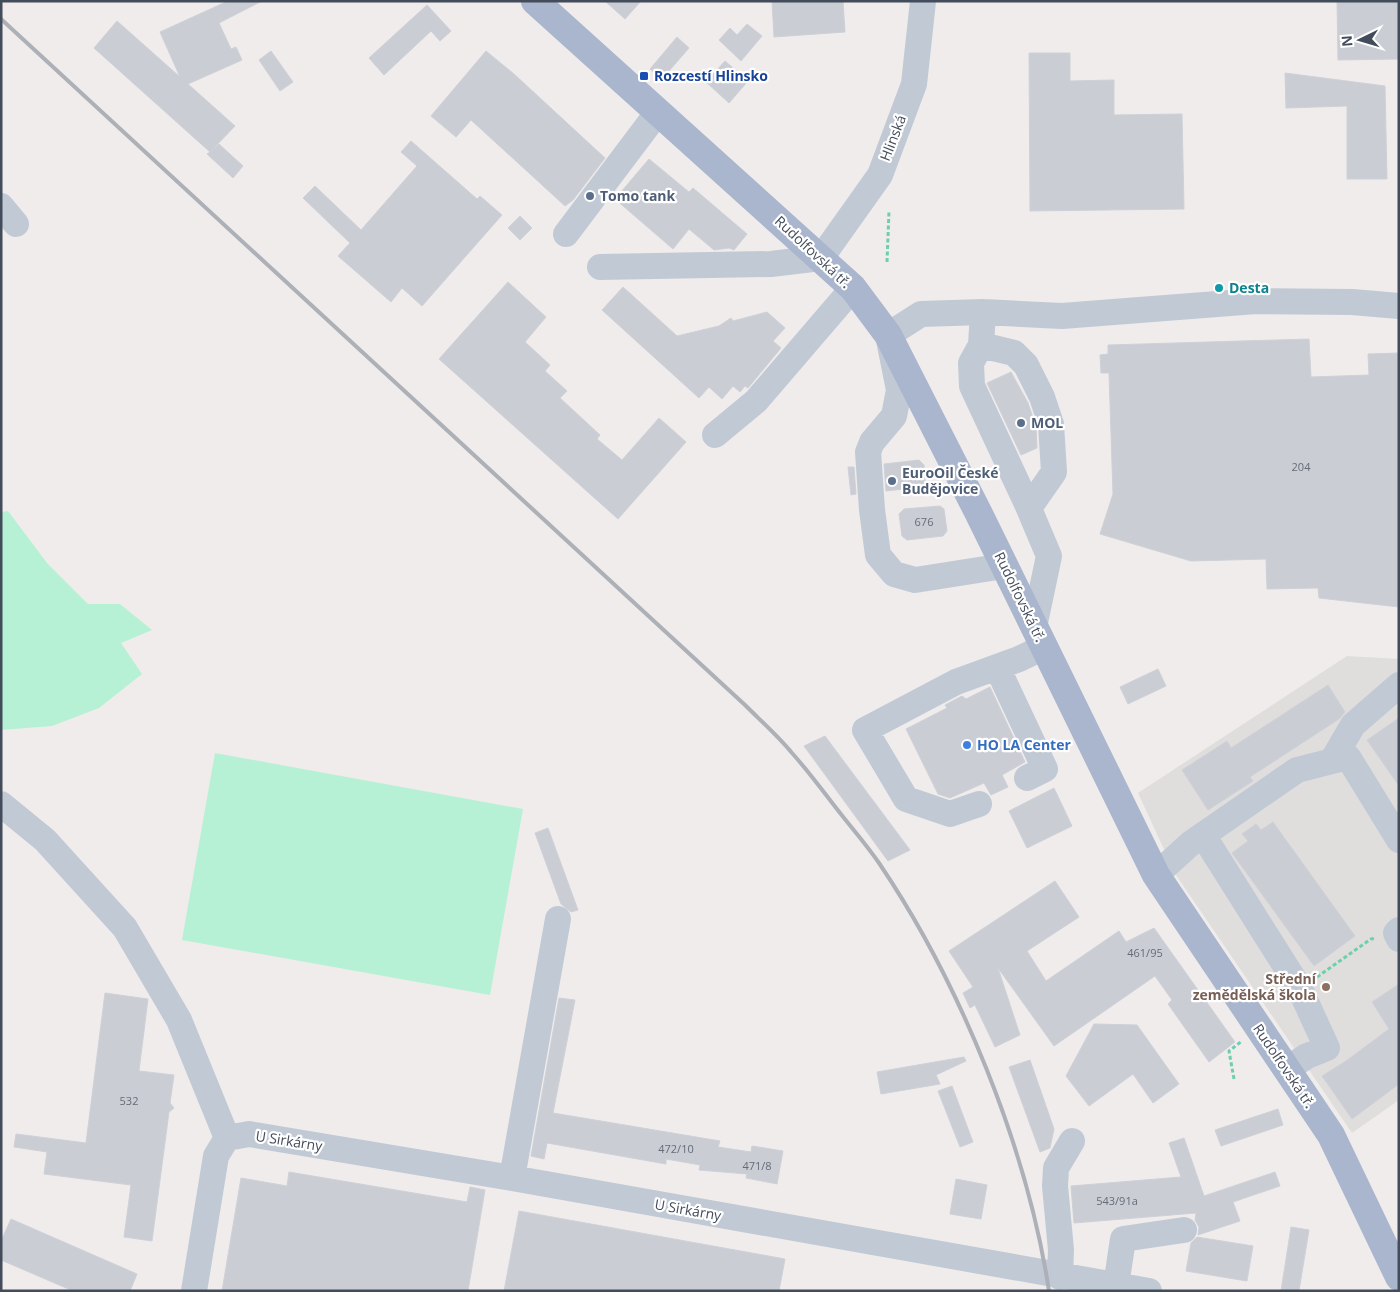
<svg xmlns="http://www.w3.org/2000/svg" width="1400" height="1292" font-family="'Open Sans',sans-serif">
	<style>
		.education { fill: #e0dddd }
		.green { fill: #b6f1d5 }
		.building { fill: #cacdd4; stroke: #cfd1d8 }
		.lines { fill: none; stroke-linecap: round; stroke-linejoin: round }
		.path { stroke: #6cd0ad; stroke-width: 3; stroke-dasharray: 4 2.5; stroke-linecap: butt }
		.minor { stroke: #c1c9d5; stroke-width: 26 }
		.major { stroke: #a9b6cd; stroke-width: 28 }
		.rail { stroke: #adb0b7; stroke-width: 4 }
		.transit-dot { fill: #1a4fb4; stroke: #fff; stroke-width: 2 }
		.service-dot { fill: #5c6f8a; stroke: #fff; stroke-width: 2 }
		.culture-dot { fill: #0f9aa8; stroke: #fff; stroke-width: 2 }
		.shop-dot { fill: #3f7fe0; stroke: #fff; stroke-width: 2 }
		.education-dot { fill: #8d6e63; stroke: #fff; stroke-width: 2 }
		.labels { text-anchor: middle; stroke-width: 4.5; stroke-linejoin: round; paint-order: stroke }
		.number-label { font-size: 11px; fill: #656c78 }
		.transit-label { font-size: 14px; font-weight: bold; fill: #164399; stroke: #fff; text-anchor: start }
		.street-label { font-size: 14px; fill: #434c5a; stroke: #fff }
		.service-label { font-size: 14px; font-weight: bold; fill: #4e5e75; stroke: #fff; text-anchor: start }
		.culture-label { font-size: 14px; font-weight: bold; fill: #0d838f; stroke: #fff; text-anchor: start }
		.shop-label { font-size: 14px; font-weight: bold; fill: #366cbe; stroke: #fff; text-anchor: start }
		.education-label { font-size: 14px; font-weight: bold; fill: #785e54; stroke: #fff; text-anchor: end }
	</style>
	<rect width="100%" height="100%" fill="#efeceb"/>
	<path class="education" d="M 1347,656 L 1399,659 L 1399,1100 L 1352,1133 L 1176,875 L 1138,793 Z"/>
	<path class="green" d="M 8,511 L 47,563 L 88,604 L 120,604 L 152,630 L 121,643 L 142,674 L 99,708 L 52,726 L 1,730 L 1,512 Z
		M 215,753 L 523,809 L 490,995 L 182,940 Z"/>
	<path class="building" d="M 228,1 L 262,1 L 219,23 L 231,49 L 236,47 L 242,60 L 188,84 L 235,126 L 211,151 L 219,144 L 243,166 L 233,178 L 207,154 L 210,152 L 94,48 L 117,21 L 180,77 L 160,32 Z
		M 605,1 L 641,1 L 625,19 Z
		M 772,1 L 843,1 L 845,32 L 774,37 Z
		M 1337,1 L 1399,1 L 1399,59 L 1338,60 Z
		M 427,5 L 451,31 L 440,41 L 431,31 L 384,75 L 369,58 Z
		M 747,24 L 762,36 L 741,61 L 719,40 L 730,28 L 737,35 Z
		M 677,37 L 689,48 L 662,79 L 650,69 Z
		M 271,51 L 293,82 L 280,91 L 259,60 Z
		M 486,51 L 514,74 L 605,158 L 573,200 L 565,206 L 471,120 L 456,137 L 431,116 Z
		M 1029,53 L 1070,53 L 1070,81 L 1114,80 L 1114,115 L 1182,114 L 1184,209 L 1030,211 Z
		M 725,61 L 748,81 L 729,103 L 706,82 Z
		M 1285,73 L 1385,86 L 1387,179 L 1347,179 L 1347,106 L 1286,108 Z
		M 411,141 L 477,199 L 480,196 L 502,215 L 422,306 L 402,288 L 391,302 L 338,256 L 350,243 L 303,198 L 315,186 L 361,230 L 417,166 L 401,152 Z
		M 649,159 L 689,192 L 693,188 L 747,234 L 734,250 L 729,248 L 714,250 L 689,229 L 673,249 L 615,199 Z
		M 520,216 L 532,228 L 520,240 L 508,228 Z
		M 508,282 L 546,317 L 525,342 L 550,365 L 545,371 L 567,391 L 560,398 L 600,435 L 597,439 L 622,460 L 659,418 L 686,442 L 618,519 L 439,359 Z
		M 623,287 L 677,336 L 719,326 L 731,318 L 733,321 L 767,312 L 785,328 L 773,341 L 781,348 L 748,388 L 745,386 L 740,392 L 733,386 L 722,399 L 709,387 L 699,398 L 602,310 Z
		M 1309,339 L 1311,377 L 1369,375 L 1368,354 L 1399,353 L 1399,607 L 1319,598 L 1318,588 L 1267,589 L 1266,559 L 1191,561 L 1100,534 L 1113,494 L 1109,373 L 1101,373 L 1100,355 L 1108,354 L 1108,345 Z
		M 1011,372 L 1028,403 L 1036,427 L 1037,448 L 1021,455 L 987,383 Z
		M 919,460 L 924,465 L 925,482 L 922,487 L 886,491 L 884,464 Z
		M 848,467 L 854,467 L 856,494 L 851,495 Z
		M 940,506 L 944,509 L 947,531 L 943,536 L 907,540 L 902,536 L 899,514 L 904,509 Z
		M 1158,669 L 1166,686 L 1128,704 L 1120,687 Z
		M 1328,685 L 1345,712 L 1339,719 L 1250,777 L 1253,781 L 1208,810 L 1182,770 L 1227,741 L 1231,748 Z
		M 990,687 L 1025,762 L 1002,775 L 1008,787 L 991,795 L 984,783 L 950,798 L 938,794 L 906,729 L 947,708 L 945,705 L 962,696 L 966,699 Z
		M 1399,718 L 1399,786 L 1367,740 Z
		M 825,736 L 910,850 L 888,861 L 804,746 Z
		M 1054,788 L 1072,826 L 1027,848 L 1009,811 Z
		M 1273,822 L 1355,936 L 1314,966 L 1232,853 L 1248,841 L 1242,834 L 1256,824 L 1261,830 Z
		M 548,828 L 578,910 L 571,912 L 561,904 L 535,833 Z
		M 1055,881 L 1079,917 L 1027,951 L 1046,981 L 1119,931 L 1126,942 L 1154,928 L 1235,1042 L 1209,1062 L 1168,1004 L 1172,1000 L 1155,976 L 1054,1046 L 998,968 L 1020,1035 L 995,1047 L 975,1005 L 970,1008 L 963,993 L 973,987 L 949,951 Z
		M 1399,984 L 1399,1084 L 1352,1119 L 1322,1076 L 1346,1061 L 1389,1029 L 1372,1002 Z
		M 105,993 L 148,999 L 139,1071 L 174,1075 L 170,1103 L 174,1108 L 169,1112 L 152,1241 L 124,1237 L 131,1185 L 44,1174 L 47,1152 L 14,1147 L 16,1134 L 86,1143 Z
		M 559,998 L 575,1000 L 553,1113 L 720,1141 L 718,1147 L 751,1152 L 752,1146 L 783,1151 L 777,1184 L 746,1178 L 747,1174 L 699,1170 L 700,1165 L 666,1159 L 666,1164 L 547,1143 L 544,1159 L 531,1156 Z
		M 1094,1024 L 1137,1025 L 1179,1084 L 1153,1103 L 1133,1074 L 1089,1106 L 1066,1076 Z
		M 964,1057 L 966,1061 L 936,1075 L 940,1084 L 881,1094 L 877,1072 Z
		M 1030,1060 L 1054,1129 L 1050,1148 L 1040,1152 L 1009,1067 Z
		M 952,1086 L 973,1142 L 960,1147 L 938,1091 Z
		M 1278,1109 L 1283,1125 L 1221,1146 L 1215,1130 Z
		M 1184,1138 L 1204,1196 L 1275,1172 L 1280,1186 L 1233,1202 L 1240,1221 L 1198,1235 L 1199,1227 L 1195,1220 L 1196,1213 L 1074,1223 L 1071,1186 L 1181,1177 L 1169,1143 Z
		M 289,1172 L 467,1202 L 470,1187 L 485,1190 L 468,1291 L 222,1291 L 241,1178 L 287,1186 Z
		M 956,1179 L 987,1185 L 981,1219 L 950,1214 Z
		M 519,1211 L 785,1259 L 779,1291 L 504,1291 Z
		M 11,1219 L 137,1274 L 130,1291 L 73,1291 L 1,1260 L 1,1241 Z
		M 1291,1227 L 1309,1230 L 1299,1291 L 1281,1291 Z
		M 1197,1237 L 1253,1246 L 1247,1281 L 1186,1271 L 1191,1243 Z"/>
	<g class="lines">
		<path class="path" d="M 887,262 L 889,211
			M 1317,977 L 1371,939 L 1376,938
			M 1234,1079 L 1229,1051 L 1242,1041"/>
		<path class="minor" d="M 1,206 L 16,224
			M 566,234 L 658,112
			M 600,267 L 771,264 L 821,258 L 880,175 L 914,84 L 923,1
			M 983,312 L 981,345 L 971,363 L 972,386 L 1027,504 L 1049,556 L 1034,627
			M 981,345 L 1014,353 L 1026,365 L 1042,397 L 1051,424 L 1054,472 L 1029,508
			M 715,435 L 756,401 L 853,288
			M 1004,566 L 915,580 L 894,574 L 878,555 L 872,510 L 868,452 L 872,442 L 894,416 L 899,390 L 888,335 L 921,314 L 983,312 L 1062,316 L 1256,301 L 1352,302 L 1399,306
			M 997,667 L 1045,769 L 1027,778
			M 1332,761 L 1353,725 L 1399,685
			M 1,804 L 45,840 L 125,928 L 179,1020 L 227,1138
			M 979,804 L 950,814 L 906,799 L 865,730 L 956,682 L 1019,659 L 1044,647
			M 1203,835 L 1300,989 L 1327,1048 L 1307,1056 L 1287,1069
			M 1156,875 L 1190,844 L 1297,770 L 1348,757 L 1399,840
			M 1399,930 L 1396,933 L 1399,939
			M 512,1178 L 558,919
			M 1060,1277 L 1061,1250 L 1055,1186 L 1056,1168 L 1072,1141
			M 1116,1286 L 1123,1239 L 1184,1230
			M 194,1291 L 216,1156 L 227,1138 L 249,1134 L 512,1178 L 1149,1291"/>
		<path class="major" d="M 535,1 L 853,288 L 888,335 L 978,512 L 1156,875 L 1331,1135 L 1399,1277"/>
		<path class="rail" d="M 1,19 L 745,705 C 761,721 778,736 792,753 C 811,774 827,797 844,818 C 856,833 868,847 879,863 C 960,983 1027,1147 1049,1291"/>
	</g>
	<rect class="transit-dot" x="639" y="71" width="10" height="10" rx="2.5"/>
	<g class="service-dot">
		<circle cx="590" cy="196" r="5"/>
		<circle cx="1021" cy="423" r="5"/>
		<circle cx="892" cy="481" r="5"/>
	</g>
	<circle class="culture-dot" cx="1219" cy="288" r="5"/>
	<circle class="shop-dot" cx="967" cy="745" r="5"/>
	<circle class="education-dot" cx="1326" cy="987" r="5"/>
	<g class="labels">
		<g class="number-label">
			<text x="1301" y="471">204</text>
			<text x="924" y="526">676</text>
			<text x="1145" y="957">461/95</text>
			<text x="129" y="1105">532</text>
			<text x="676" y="1153">472/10</text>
			<text x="757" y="1170">471/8</text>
			<text x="1117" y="1205">543/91a</text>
		</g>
		<g class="transit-label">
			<text x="654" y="81">Rozcestí Hlinsko</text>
		</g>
		<g class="street-label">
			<text transform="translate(893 138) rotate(-69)" y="5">Hlinská</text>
			<text transform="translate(813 252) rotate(43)" y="5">Rudolfovská tř.</text>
			<text transform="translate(1020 597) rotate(64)" y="5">Rudolfovská tř.</text>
			<text transform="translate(1284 1066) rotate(56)" y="5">Rudolfovská tř.</text>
			<text transform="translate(289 1141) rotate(9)" y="5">U Sirkárny</text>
			<text transform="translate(688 1210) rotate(10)" y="5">U Sirkárny</text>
		</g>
		<g class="service-label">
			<text x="600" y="201">Tomo tank</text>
			<text x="1031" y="428">MOL</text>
			<text x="902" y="478">EuroOil České<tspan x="902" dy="16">Budějovice</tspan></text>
		</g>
		<g class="culture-label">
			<text x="1229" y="293">Desta</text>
		</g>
		<g class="shop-label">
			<text x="977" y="750">HO LA Center</text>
		</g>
		<g class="education-label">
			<text x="1316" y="984">Střední<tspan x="1316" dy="16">zemědělská škola</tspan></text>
		</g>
	</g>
	<rect width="1400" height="1292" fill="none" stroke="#434c5a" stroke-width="5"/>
	<g transform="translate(1360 40) rotate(265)" stroke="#ffffff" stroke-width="4" paint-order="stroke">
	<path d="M0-4L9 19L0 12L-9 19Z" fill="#434c5a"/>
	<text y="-8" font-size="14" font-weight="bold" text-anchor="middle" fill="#434c5a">N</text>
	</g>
</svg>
